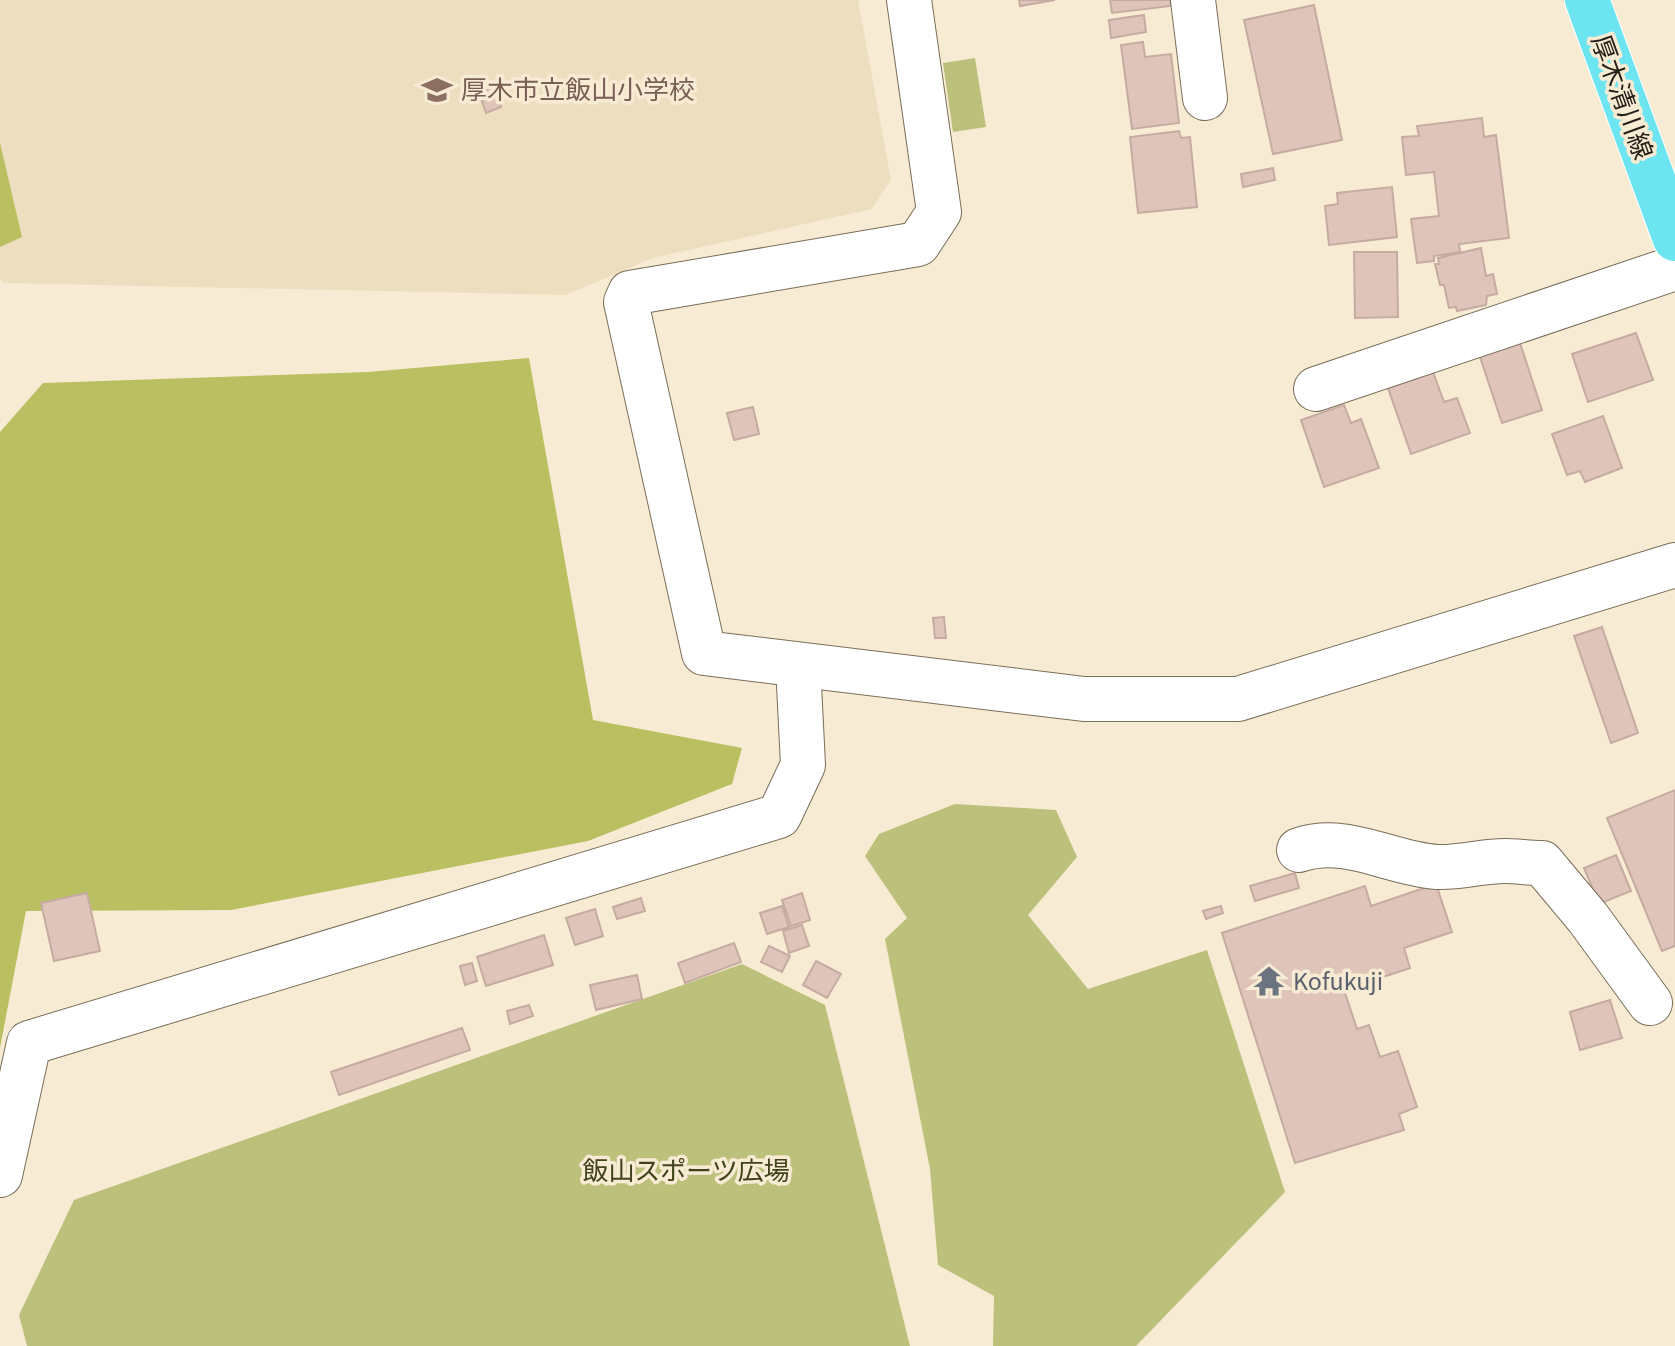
<svg xmlns="http://www.w3.org/2000/svg" width="1675" height="1346" font-family="'Source Sans 3','Noto Sans JP',sans-serif">
	<style>
		.built { fill: #eedec0 }
		.green { fill: #bbc07b }
		.forest { fill: #bac061 }
		.building { fill: #dec4b9; stroke: #c5aba1; stroke-width: 2 }
		.lines { fill: none; stroke-linecap: round; stroke-linejoin: round }
		.minor-casing { stroke: #796e59; stroke-width: 46 }
		.major-casing { stroke: #fff; stroke-width: 46 }
		.minor { stroke: #fff; stroke-width: 44 }
		.major { stroke: #6ce5f1; stroke-width: 44 }
		.labels { text-anchor: middle; stroke-width: 7; stroke-linejoin: round; paint-order: stroke }
		.education-label { font-size: 26px; fill: #785e54; stroke: #f8ebd4; text-anchor: start }
		.street-label { font-size: 26px; fill: #252018; stroke: #f8ebd4 }
		.worship-label { font-size: 26px; fill: #5b616d; stroke: #f8ebd4; text-anchor: start }
		.park-label { font-size: 26px; fill: #40431b; stroke: #f8ebd4 }
	</style>
	<rect width="100%" height="100%" fill="#f8ebd4"/>
	<path class="built" d="M 0,0 L 858,0 L 891,180 L 872,209 L 653,258 L 566,295 L 4,283 L 0,278 Z"/>
	<path class="green" d="M 975,58 L 986,127 L 953,132 L 943,63 Z
		M 955,804 L 1056,810 L 1077,857 L 1028,915 L 1088,989 L 1207,950 L 1285,1192 L 1136,1346 L 993,1346 L 994,1296 L 938,1265 L 930,1169 L 885,939 L 907,918 L 865,856 L 879,834 Z
		M 742,964 L 825,1005 L 910,1346 L 27,1346 L 19,1315 L 74,1200 Z"/>
	<path class="forest" d="M 0,143 L 22,237 L 0,247 Z
		M 529,358 L 593,720 L 742,748 L 732,784 L 588,841 L 231,910 L 26,911 L 0,1048 L 0,432 L 43,383 L 368,372 Z"/>
	<path class="building" d="M 1019,0 L 1055,0 L 1020,6 Z
		M 1110,0 L 1170,0 L 1171,6 L 1112,13 Z
		M 1314,5 L 1342,140 L 1273,154 L 1244,20 Z
		M 1144,15 L 1146,32 L 1111,38 L 1109,20 Z
		M 1143,42 L 1145,57 L 1171,54 L 1179,123 L 1132,129 L 1121,45 Z
		M 494,87 L 501,107 L 486,113 L 479,92 Z
		M 1482,118 L 1484,137 L 1496,135 L 1509,238 L 1459,244 L 1460,252 L 1434,256 L 1434,261 L 1417,263 L 1411,219 L 1439,216 L 1434,172 L 1406,175 L 1402,137 L 1419,136 L 1417,126 Z
		M 1179,131 L 1181,138 L 1190,137 L 1197,207 L 1138,213 L 1130,137 Z
		M 1273,168 L 1275,180 L 1243,187 L 1241,174 Z
		M 1392,187 L 1397,237 L 1329,245 L 1325,206 L 1338,204 L 1337,193 Z
		M 1481,248 L 1486,276 L 1493,274 L 1497,294 L 1487,296 L 1486,305 L 1457,311 L 1456,307 L 1449,308 L 1444,285 L 1440,285 L 1435,264 L 1439,264 L 1438,258 Z
		M 1354,252 L 1397,252 L 1398,317 L 1355,318 Z
		M 1636,333 L 1653,380 L 1588,402 L 1572,354 Z
		M 1520,343 L 1542,410 L 1502,423 L 1480,357 Z
		M 1433,372 L 1444,402 L 1457,398 L 1470,433 L 1411,454 L 1388,388 Z
		M 1344,405 L 1351,423 L 1361,419 L 1379,468 L 1324,487 L 1301,420 Z
		M 753,407 L 759,434 L 734,440 L 727,413 Z
		M 1603,416 L 1622,468 L 1585,482 L 1580,471 L 1567,475 L 1552,434 Z
		M 944,617 L 946,638 L 935,638 L 933,618 Z
		M 1602,627 L 1638,733 L 1611,743 L 1574,636 Z
		M 1675,790 L 1675,946 L 1662,951 L 1607,818 Z
		M 1616,855 L 1631,891 L 1599,904 L 1584,868 Z
		M 1295,873 L 1299,888 L 1255,901 L 1250,886 Z
		M 1436,884 L 1452,932 L 1404,948 L 1410,968 L 1344,990 L 1357,1029 L 1369,1025 L 1380,1057 L 1398,1051 L 1417,1107 L 1399,1114 L 1404,1130 L 1295,1163 L 1222,933 L 1365,886 L 1371,906 Z
		M 87,893 L 100,951 L 54,961 L 41,903 Z
		M 802,893 L 810,920 L 791,926 L 782,900 Z
		M 641,898 L 645,911 L 617,919 L 613,907 Z
		M 782,906 L 789,927 L 767,934 L 760,913 Z
		M 1221,906 L 1223,913 L 1206,919 L 1203,911 Z
		M 595,909 L 603,936 L 575,945 L 566,918 Z
		M 802,925 L 809,946 L 789,953 L 783,931 Z
		M 544,935 L 553,965 L 486,986 L 477,957 Z
		M 734,943 L 741,962 L 685,983 L 678,963 Z
		M 769,946 L 790,956 L 782,972 L 761,962 Z
		M 816,961 L 841,974 L 827,998 L 803,985 Z
		M 472,963 L 477,981 L 465,985 L 460,966 Z
		M 637,975 L 642,999 L 596,1010 L 590,985 Z
		M 1610,1000 L 1622,1038 L 1580,1050 L 1570,1012 Z
		M 529,1005 L 533,1016 L 510,1024 L 507,1011 Z
		M 462,1028 L 470,1050 L 339,1095 L 331,1072 Z"/>
	<g class="lines">
		<g class="minor-casing">
			<path id="minor" d="M 909,0 L 939,212 L 918,244 L 630,293 L 626,302 L 704,653 L 1084,699 L 1238,699 L 1675,565
				M 1193,0 L 1205,98
				M 1316,389 L 1675,268
				M 1299,850 C 1347,834 1390,864 1437,867 C 1460,868 1482,861 1505,861 C 1517,861 1529,863 1542,863 L 1588,918 L 1650,1003
				M 0,1175 L 29,1043 L 779,816 L 803,765 L 798,665"/>
		</g>
		<g class="major-casing">
			<path id="major" d="M 1587,0 L 1675,239"/>
		</g>
		<use href="#minor" class="minor"/>
		<use href="#major" class="major"/>
	</g>
	<defs>
		<g id="school-bare" transform="scale(2.4)"><path d="M0-5L7-2L0 1L-7-2ZM-4 1L0 2.5L4 1V4Q0 6-4 4Z" fill="#8d6e63" stroke="#f8ebd4" stroke-width="2.5" paint-order="stroke"/></g>
		<g id="temple-bare" transform="scale(2.4)"><path d="M0-6L5-2H3V0L6.5 2.5H4V6H1.5V3h-3V6H-4V2.5H-6.5L-3 0V-2H-5Z" fill="#6b7280" stroke="#f8ebd4" stroke-width="2.5" paint-order="stroke"/></g>
	</defs>
	<g fill-rule="evenodd">
		<use href="#school-bare" x="437" y="90"/>
		<use href="#temple-bare" x="1269" y="981"/>
	</g>
	<g class="labels">
		<g class="education-label">
			<text x="461" y="99">厚木市立飯山小学校</text>
		</g>
		<g class="street-label">
			<text transform="translate(1622 97) rotate(70)" y="9">厚木清川線</text>
		</g>
		<g class="worship-label">
			<text x="1293" y="990">Kofukuji</text>
		</g>
		<g class="park-label">
			<text x="686" y="1180">飯山スポーツ広場</text>
		</g>
	</g>
</svg>
